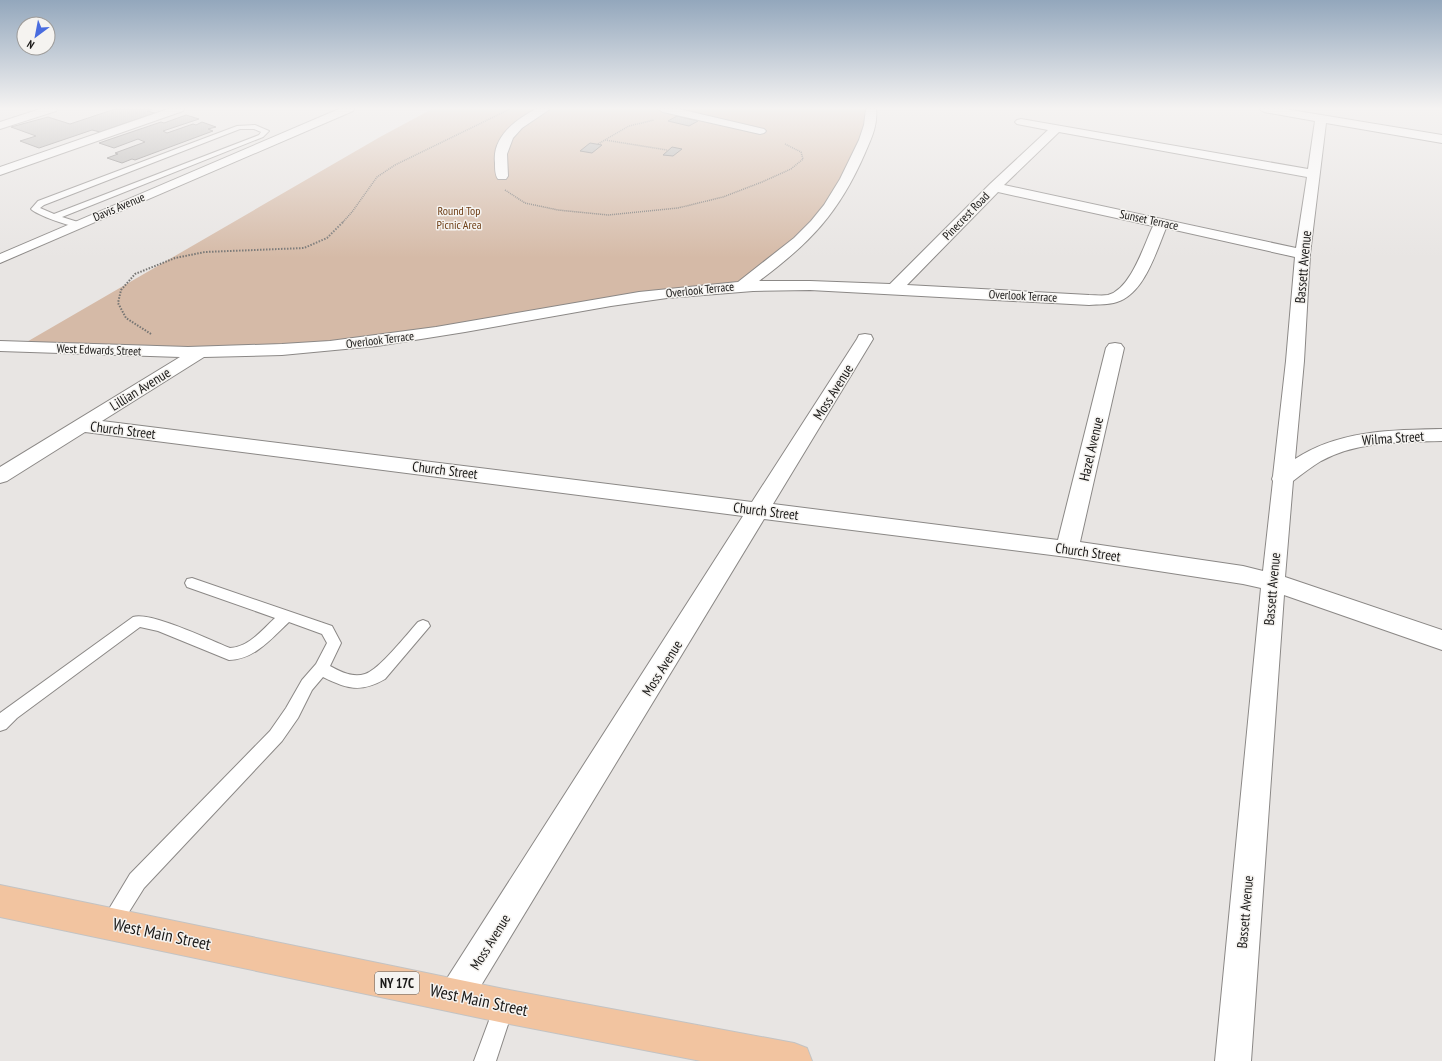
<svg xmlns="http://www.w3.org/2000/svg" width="1442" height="1061" font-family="'PT Sans Narrow',sans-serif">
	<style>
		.green { fill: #d5baa7 }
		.building { fill: #aba9a7; stroke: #6f6c6b }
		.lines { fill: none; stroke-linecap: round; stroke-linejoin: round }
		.lane-casing { stroke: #8b8886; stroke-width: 2 }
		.street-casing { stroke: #8b8886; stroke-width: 2 }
		.primary-casing { stroke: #c3c3c3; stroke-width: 2 }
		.path-far1 { stroke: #767573; stroke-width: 1.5; stroke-dasharray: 1 1; stroke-linecap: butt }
		.path { stroke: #767573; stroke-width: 2; stroke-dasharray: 1.5 1.5; stroke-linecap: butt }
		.lane { fill: #fff; fill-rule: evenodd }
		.street { fill: #fff; fill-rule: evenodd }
		.primary { fill: #f2c4a0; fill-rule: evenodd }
		.labels { text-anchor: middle; stroke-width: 3; stroke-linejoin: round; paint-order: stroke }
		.far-street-label { font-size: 12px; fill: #191817; stroke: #f5f3f0 }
		.far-park-label { font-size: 12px; fill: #6f3f17; stroke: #f5f3f0 }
		.shield { fill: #f5f3f0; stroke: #5b5a58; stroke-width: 1 }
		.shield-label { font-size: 13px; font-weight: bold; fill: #191817 }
		.street-label { font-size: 14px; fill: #191817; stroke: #f5f3f0 }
		.near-street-label { font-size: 17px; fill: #191817; stroke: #f5f3f0 }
	</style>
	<rect width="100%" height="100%" fill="#e8e5e3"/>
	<path class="green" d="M 432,109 L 869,109 L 866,137 L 829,207 L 743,286 L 610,302 L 434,333 L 198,353 L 18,347 L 380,137 Z"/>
	<path class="building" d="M 115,109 L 152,109 L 147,111 L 155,113 L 100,132 L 92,130 L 39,148 L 20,141 L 36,136 L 11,127 L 48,117 L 70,124 Z
		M 186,115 L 199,119 L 163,131 L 167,133 L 193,124 L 196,125 L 202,122 L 216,127 L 208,129 L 213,131 L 135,160 L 132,159 L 122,163 L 107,158 L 118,154 L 115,153 L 145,142 L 138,139 L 114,148 L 99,143 L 161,122 L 164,123 Z
		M 677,116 L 698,121 L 689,126 L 668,121 Z
		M 590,143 L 602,145 L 592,153 L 580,151 Z
		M 672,147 L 682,149 L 673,156 L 663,155 Z"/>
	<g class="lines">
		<g class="lane-casing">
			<path id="lane" d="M 255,125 L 269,131 L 263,137 L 62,217 L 81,223 L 82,225 L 81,227 C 72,228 37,215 31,209 L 38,201 L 237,126 ZM 240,129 L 254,129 L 261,132 L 259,135 L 54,214 L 40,208 L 44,205 Z
				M 192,578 L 332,626 L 341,643 L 330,666 C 341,672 353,678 365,674 C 379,670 407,634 418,622 L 423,620 L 428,622 L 430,626 L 385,679 C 361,693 347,689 323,677 L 312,690 L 298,718 L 282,741 L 144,888 L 117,931 L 110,934 L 103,931 L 100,924 L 130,874 L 270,731 L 286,708 L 302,680 L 316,664 L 327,643 L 322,634 L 289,622 C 271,639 255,659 229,660 L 158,631 L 140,627 L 17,718 L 6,729 L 0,731 L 0,713 L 133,617 C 150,611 210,640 230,648 C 249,647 262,630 275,618 L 187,587 L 185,583 L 187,579 Z
				M 504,996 L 511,999 L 514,1006 L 496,1061 L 474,1061 L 497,999 Z"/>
		</g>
		<g class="street-casing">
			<path id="street" d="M 40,109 L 57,109 L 56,111 L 0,129 L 0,122 Z
				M 168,109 L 184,109 L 183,111 L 0,175 L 0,167 Z
				M 339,109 L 354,109 L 353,111 L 0,263 L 0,254 Z
				M 536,109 L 550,109 L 522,128 L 513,138 L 507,154 L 508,176 L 506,179 L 498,179 C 495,175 495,169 495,163 C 492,137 515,120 536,109 Z
				M 658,109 L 679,109 L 764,129 L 766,131 L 764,133 L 760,134 L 663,112 Z
				M 866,109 L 876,109 C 878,125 871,139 865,153 C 839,213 810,243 759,281 L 810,281 L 890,284 L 990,184 L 1048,130 L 1017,124 L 1015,122 L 1017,120 L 1021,119 L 1308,169 L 1315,121 L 1264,112 L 1259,109 L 1285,109 L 1442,135 L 1442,143 L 1326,123 L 1310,254 L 1304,361 L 1295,459 C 1339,430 1392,430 1442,429 L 1442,441 C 1401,442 1358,441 1321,461 C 1311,467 1302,474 1293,481 L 1285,577 L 1442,630 L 1442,650 L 1284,595 L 1251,1061 L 1215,1061 L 1261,588 L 1243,584 L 1067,557 L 764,519 L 468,1007 L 456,1012 L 444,1007 L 439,995 L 444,983 L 743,516 L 85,432 L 7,481 L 0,483 L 0,467 L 180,357 L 0,351 L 0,341 L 188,347 L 282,344 L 330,341 L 436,327 L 639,292 L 738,282 L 794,238 L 811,221 L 824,205 L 840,179 L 859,140 L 864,125 ZM 1059,132 L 1307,177 L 1296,248 L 1004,185 ZM 998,192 L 1153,226 C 1144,245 1131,289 1108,295 C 1102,296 1095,295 1089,295 L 907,285 ZM 1166,228 L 1295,257 L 1286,361 L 1273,476 L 1272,479 L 1273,481 L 1263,571 L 1243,566 L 1080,542 L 1124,348 L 1121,344 L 1115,343 L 1109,344 L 1106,348 L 1058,540 L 773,504 L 873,339 L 871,335 L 865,334 L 859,335 L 857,339 L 752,502 L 102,421 L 204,357 L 282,355 L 377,346 L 465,332 L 611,306 L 667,298 L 753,291 L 810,290 L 1089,305 C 1099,304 1108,305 1117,302 C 1144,294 1156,252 1166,228 Z"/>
		</g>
		<g class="primary-casing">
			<path id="primary" d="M 0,885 L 504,989 L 794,1043 L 807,1048 L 812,1061 L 701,1061 L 504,1023 L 0,917 Z"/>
		</g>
		<path class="path-far1" d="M 605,140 L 667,150
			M 598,144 L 629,126 L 654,120
			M 505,190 L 525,203 L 558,210 L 608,215 L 678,208 L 723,197 L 762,182 L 791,169 L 803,159 L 801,152 L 785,144
			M 343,222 L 352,212 L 377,177 L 395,165 L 510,109"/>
		<path class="path" d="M 151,334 L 126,318 L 118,303 L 121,290 L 135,274 L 175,258 L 205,252 L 304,248 L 327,238 L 344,221"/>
		<use href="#lane" class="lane"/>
		<use href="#street" class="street"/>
		<use href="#primary" class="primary"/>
	</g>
	<linearGradient id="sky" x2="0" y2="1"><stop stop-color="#93a7bc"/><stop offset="0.42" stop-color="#f5f3f2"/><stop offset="1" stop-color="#f5f3f2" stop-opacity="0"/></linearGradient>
	<rect width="1442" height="258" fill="url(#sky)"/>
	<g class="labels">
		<g class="far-street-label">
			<text transform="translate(119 207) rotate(-23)" y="4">Davis Avenue</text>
			<text transform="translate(966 216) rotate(-46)" y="4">Pinecrest Road</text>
			<text transform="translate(1149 220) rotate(12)" y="4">Sunset Terrace</text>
			<text transform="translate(700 290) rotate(-6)" y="4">Overlook Terrace</text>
			<text transform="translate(1023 296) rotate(3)" y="4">Overlook Terrace</text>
			<text transform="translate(380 340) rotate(-7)" y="4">Overlook Terrace</text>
			<text transform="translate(99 350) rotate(2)" y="4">West Edwards Street</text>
		</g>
		<g class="far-park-label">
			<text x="459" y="215">Round Top<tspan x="459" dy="14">Picnic Area</tspan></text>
		</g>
		<rect class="shield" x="375" y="972" width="44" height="22" rx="3"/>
		<g class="shield-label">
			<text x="397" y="988">NY 17C</text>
		</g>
		<g class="street-label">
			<text transform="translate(1303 267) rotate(-85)" y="5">Bassett Avenue</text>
			<text transform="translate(140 389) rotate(-32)" y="5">Lillian Avenue</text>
			<text transform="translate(833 392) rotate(-58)" y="5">Moss Avenue</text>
			<text transform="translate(123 430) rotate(7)" y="5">Church Street</text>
			<text transform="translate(1393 438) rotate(-4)" y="5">Wilma Street</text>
			<text transform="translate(1091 449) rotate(-77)" y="5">Hazel Avenue</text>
			<text transform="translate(445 470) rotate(7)" y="5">Church Street</text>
			<text transform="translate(766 511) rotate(7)" y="5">Church Street</text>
			<text transform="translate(1088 552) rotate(8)" y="5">Church Street</text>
			<text transform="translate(1272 589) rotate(-85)" y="5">Bassett Avenue</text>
			<text transform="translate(662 668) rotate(-58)" y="5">Moss Avenue</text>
			<text transform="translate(1245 912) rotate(-85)" y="5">Bassett Avenue</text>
			<text transform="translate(490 942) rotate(-58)" y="5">Moss Avenue</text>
		</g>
		<g class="near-street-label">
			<text transform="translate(162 934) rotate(12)" y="6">West Main Street</text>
			<text transform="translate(479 1000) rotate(12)" y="6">West Main Street</text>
		</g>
	</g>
	<g transform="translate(36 36) rotate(212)"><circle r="19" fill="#f5f3f0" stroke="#9d9b99"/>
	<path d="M0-3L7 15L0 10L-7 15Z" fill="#496cdf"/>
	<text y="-6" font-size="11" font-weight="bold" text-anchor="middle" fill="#191817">N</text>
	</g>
</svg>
